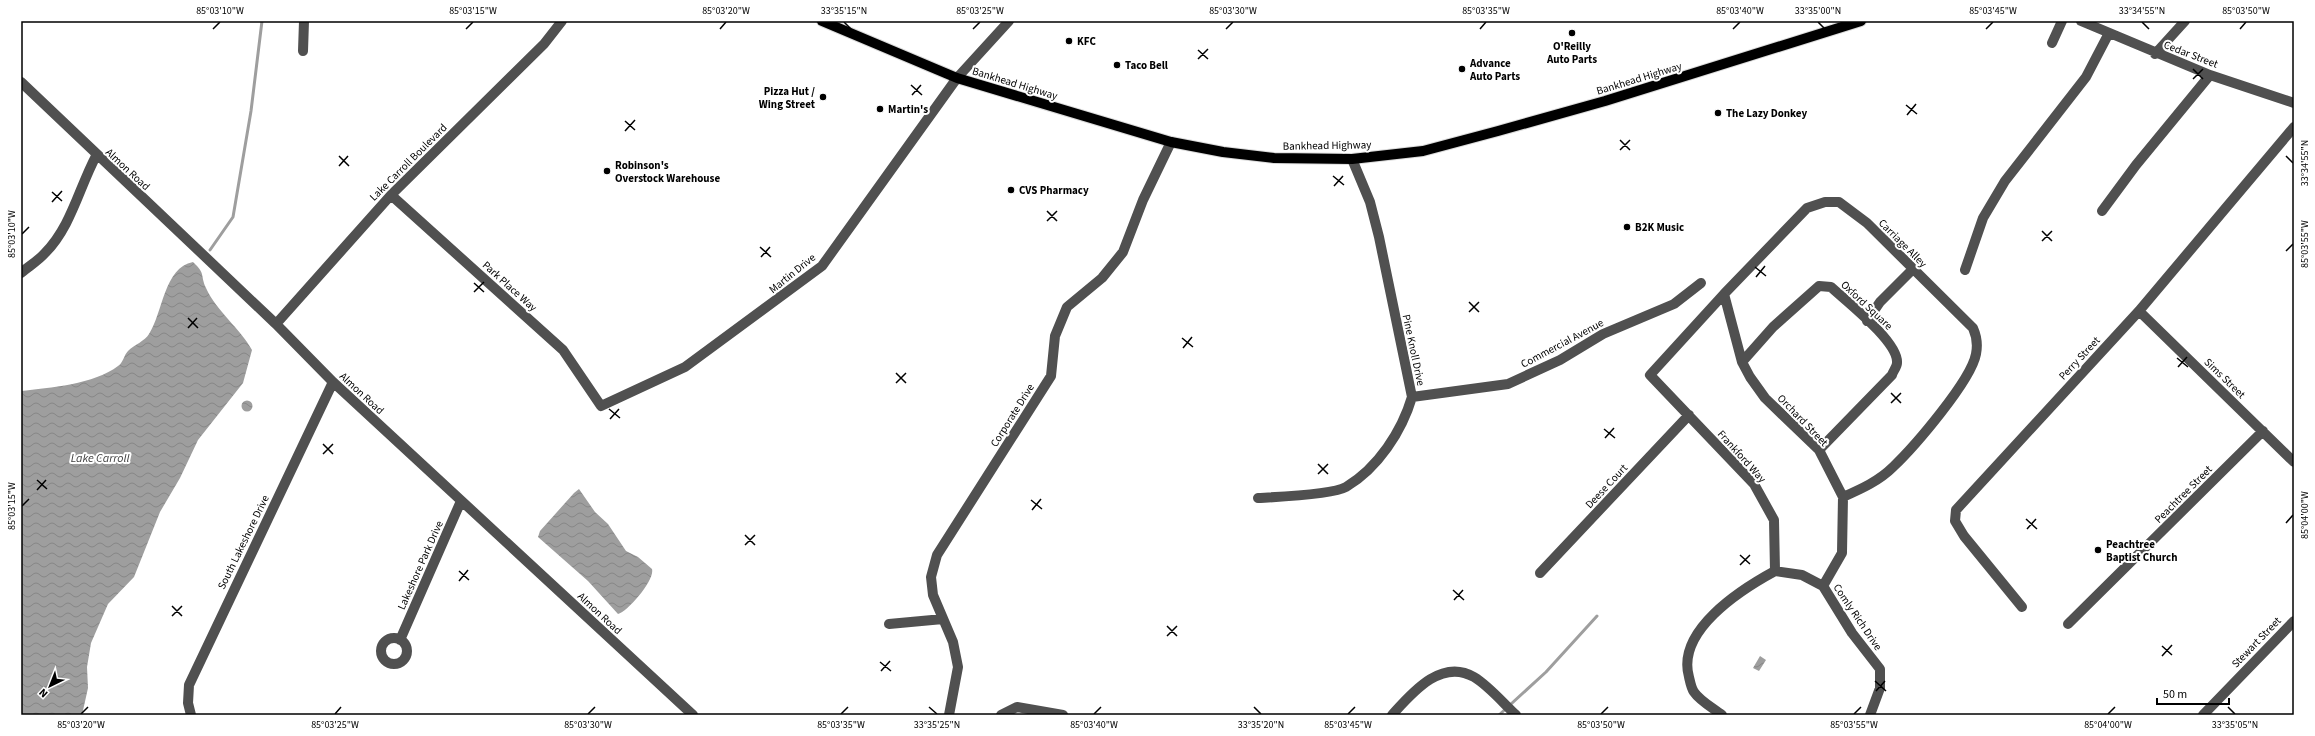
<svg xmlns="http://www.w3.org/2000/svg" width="2315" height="736" font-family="'Source Sans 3',sans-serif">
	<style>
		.water { fill: url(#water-waves) }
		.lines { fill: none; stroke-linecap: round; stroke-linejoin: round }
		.stream { stroke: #9e9e9e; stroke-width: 3 }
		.major-casing { stroke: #dbdbdb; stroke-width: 12 }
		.minor { stroke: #505050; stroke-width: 10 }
		.major { stroke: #000; stroke-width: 10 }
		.ticks { fill: none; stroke: #000; stroke-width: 1.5 }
		.poi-dot { fill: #000; stroke: #fff; stroke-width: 1.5 }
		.labels { text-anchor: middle; stroke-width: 4; stroke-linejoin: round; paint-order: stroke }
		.poi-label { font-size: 11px; font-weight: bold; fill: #000; stroke: #fff; text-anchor: start }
		.street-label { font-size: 11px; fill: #000; stroke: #fff }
		.water-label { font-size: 12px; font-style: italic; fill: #3f3f3f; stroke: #fff }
		.neatline { fill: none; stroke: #000; stroke-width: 1.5 }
		.ticks-label { font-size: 10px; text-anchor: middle; fill: #000 }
	</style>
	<defs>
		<pattern id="water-waves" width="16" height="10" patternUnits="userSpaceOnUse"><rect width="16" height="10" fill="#9e9e9e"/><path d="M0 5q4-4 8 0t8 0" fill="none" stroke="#868686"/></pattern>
	</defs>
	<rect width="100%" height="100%" fill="#fff"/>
	<path class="water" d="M 193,262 C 206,274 200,275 206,288 C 217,312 240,328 252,350 L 243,383 L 198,440 L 180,478 L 160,512 L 134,577 L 108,604 L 91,643 L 87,667 L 88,688 L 82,715 L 21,715 L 21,391 C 49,388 95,384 118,366 C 123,363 124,355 128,351 C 134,345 145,341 149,334 C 163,313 164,267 193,262 Z
		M241.5 406a5.5 5.5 0 1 1 11 0a5.5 5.5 0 1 1-11 0Z
		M 579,489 L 595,512 L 608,524 L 626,551 L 638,557 L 652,569 C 655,580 628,611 618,614 L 588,581 L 538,537 L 540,531 L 574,493 Z
		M 1760,656 L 1766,660 L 1759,671 L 1753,668 Z"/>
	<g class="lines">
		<path class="stream" d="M 210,250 L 233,217 L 251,111 L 262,21
			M 1499,715 L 1546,672 L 1597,616"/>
		<g class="major-casing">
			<path id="major" d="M 822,21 L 957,78 L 1171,142 L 1223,152 L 1274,158 L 1352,159 L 1423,151 L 1498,131 L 1605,101 L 1861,21"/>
		</g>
		<path class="minor" d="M 2081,21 L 2210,75 L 2294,103
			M 2052,43 L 2062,21
			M 303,51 L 304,21
			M 2155,54 L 2185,21
			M 21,82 L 276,324 L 333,382 L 693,715
			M 391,195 L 563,350 L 601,406 L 685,367 L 822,266 L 957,78 L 1009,21
			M 2102,211 L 2136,165 L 2210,75
			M 1965,270 L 1983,218 L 2005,181 L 2086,77 L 2109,33
			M 21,273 C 29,266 38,261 45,253 C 71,227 79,188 96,156
			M 1724,294 L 1742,362 L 1750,377 L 1765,398 L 1819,450 L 1843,497 L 1842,553 L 1823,586
			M 2139,311 L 2294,462
			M 1867,321 L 1880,302 L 1912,270
			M 276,324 L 391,195 L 544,44 L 562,21
			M 1742,362 L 1773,327 L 1819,286 L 1831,287 C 1846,301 1899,342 1897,363 C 1897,367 1893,371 1892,375 L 1819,450
			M 1412,397 L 1508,384 L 1560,360 L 1603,334 L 1674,304 L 1701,283
			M 1258,498 C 1276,497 1332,495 1346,487 C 1378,468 1402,431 1412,397 L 1379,237 L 1370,202 L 1352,159
			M 1775,571 L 1774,520 L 1754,484 L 1650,375 L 1724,294 L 1807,208 L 1825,202 L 1839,202 L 1867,223 L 1973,328 C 1977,337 1978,344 1976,354 C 1971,381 1914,447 1893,467 C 1879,481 1861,489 1843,497
			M 1540,573 L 1689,415
			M 2022,607 L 1964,536 L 1955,521 L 1956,510 L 2139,311 L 2294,127
			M 889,624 L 943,619
			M 2068,624 L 2263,431
			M381 651a13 13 0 1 1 26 0a13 13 0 1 1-26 0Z
			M 400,640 L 461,501
			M 191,715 L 188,703 L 189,685 L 333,382
			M 949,715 L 958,667 L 953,642 L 933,595 L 931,577 L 937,555 L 1051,376 L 1055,336 L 1067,307 L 1102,278 L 1123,252 L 1143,200 L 1171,142
			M 1001,715 L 1017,707 L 1063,715
			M 1392,715 C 1412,693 1441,658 1474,677 C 1489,686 1503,703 1516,715
			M 1722,715 C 1713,708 1700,701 1694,692 C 1691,688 1690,681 1689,677 C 1676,631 1740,590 1775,571 L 1802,575 L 1823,586 L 1852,633 L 1880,669 L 1880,688 L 1870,715
			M 2203,715 L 2294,621"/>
		<use href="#major" class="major"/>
	</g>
	<path class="ticks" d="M 844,22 L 851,29M 1818,22 L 1825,29M 2142,22 L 2149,29M 213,29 L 220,22M 466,29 L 473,22M 720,29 L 726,22M 973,29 L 980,22M 1226,29 L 1233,22M 1480,29 L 1486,22M 1733,29 L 1740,22M 1986,29 L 1993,22M 2240,29 L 2246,22M 1198,50 L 1208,59M 1198,59 L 1208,49M 2193,69 L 2203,79M 2193,79 L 2203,69M 911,85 L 922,95M 912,95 L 921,85M 1906,105 L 1917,114M 1907,115 L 1916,104M 625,121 L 635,130M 625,131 L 635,120M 1620,140 L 1630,150M 1620,150 L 1630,140M 339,156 L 349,166M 2286,156 L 2293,163M 339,166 L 348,156M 1333,176 L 1344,185M 1334,186 L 1343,176M 52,192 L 62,201M 52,202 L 62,191M 1047,211 L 1057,221M 1047,221 L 1057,211M 2042,231 L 2052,241M 22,234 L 29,227M 2042,241 L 2052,231M 760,247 L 771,257M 2286,251 L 2293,244M 761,257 L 770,247M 1755,267 L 1766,276M 1756,277 L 1765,266M 474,283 L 484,292M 474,292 L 484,282M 1469,302 L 1479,312M 1469,312 L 1479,302M 188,318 L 198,328M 188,328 L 197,318M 1182,338 L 1193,347M 1183,348 L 1192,337M 2177,358 L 2188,367M 2178,367 L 2187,357M 896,373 L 906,383M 896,383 L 906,373M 1891,393 L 1901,403M 1891,403 L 1901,393M 609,409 L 620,418M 610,419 L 619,409M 1604,429 L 1615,438M 1605,438 L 1614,428M 323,444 L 333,454M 323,454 L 333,444M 1318,464 L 1328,474M 1318,474 L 1328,464M 37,480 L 47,489M 37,490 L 46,480M 1031,500 L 1042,509M 22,506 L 29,499M 1032,510 L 1041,499M 2026,519 L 2037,529M 2286,523 L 2293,515M 2027,529 L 2036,519M 745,535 L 755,545M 745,545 L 755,535M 1740,555 L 1750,564M 1740,565 L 1750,555M 459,571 L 469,580M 459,581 L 468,570M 1453,590 L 1464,600M 1454,600 L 1463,590M 172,606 L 182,616M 172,616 L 182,606M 1167,626 L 1177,636M 1167,636 L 1177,626M 2162,646 L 2172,655M 2162,656 L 2172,645M 880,662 L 891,671M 881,671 L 890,661M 1875,681 L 1886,691M 1876,691 L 1885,681M 929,707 L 937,714M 1254,707 L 1261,714M 2228,707 L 2235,714M 81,714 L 88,707M 335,714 L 341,707M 588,714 L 595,707M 841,714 L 848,707M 1094,714 L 1101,707M 1348,714 L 1355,707M 1601,714 L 1608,707M 1854,714 L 1861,707M 2108,714 L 2115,707"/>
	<g class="poi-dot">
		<circle cx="1572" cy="33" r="4"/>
		<circle cx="1069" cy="41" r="4"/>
		<circle cx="1117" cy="65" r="4"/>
		<circle cx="1462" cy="69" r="4"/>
		<circle cx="823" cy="97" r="4"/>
		<circle cx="880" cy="109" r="4"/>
		<circle cx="1718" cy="113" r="4"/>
		<circle cx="607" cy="171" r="4"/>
		<circle cx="1011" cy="190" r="4"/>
		<circle cx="1627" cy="227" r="4"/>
		<circle cx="2098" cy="550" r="4"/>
	</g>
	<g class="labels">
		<g class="poi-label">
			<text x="1077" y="45">KFC</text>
			<text x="1572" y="50" text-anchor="middle">O'Reilly<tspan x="1572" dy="13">Auto Parts</tspan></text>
			<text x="1470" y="67">Advance<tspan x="1470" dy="13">Auto Parts</tspan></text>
			<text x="1125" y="69">Taco Bell</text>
			<text x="815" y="95" text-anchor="end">Pizza Hut /<tspan x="815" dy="13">Wing Street</tspan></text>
			<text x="888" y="113">Martin's</text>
			<text x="1726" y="117">The Lazy Donkey</text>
			<text x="615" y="169">Robinson's<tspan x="615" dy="13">Overstock Warehouse</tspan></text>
			<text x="1019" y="194">CVS Pharmacy</text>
			<text x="1635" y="231">B2K Music</text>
			<text x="2106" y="548">Peachtree<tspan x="2106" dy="13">Baptist Church</tspan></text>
		</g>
		<g class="street-label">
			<text transform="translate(2191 54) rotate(21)" y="4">Cedar Street</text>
			<text transform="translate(1639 78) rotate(-17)" y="4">Bankhead Highway</text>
			<text transform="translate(1015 83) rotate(17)" y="4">Bankhead Highway</text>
			<text transform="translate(1327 145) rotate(-1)" y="4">Bankhead Highway</text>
			<text transform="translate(408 162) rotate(-45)" y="4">Lake Carroll Boulevard</text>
			<text transform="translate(128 169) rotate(43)" y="4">Almon Road</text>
			<text transform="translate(1903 243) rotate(45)" y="4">Carriage Alley</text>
			<text transform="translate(792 273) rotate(-39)" y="4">Martin Drive</text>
			<text transform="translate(510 286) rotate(42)" y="4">Park Place Way</text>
			<text transform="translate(1867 305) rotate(43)" y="4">Oxford Square</text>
			<text transform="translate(1562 343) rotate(-28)" y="4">Commercial Avenue</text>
			<text transform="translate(1414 350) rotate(78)" y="4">Pine Knoll Drive</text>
			<text transform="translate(2079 358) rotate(-47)" y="4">Perry Street</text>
			<text transform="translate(2225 378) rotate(44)" y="4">Sims Street</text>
			<text transform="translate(362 393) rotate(43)" y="4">Almon Road</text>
			<text transform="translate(1012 415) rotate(-58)" y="4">Corporate Drive</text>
			<text transform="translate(1803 420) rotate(46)" y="4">Orchard Street</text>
			<text transform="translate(1742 456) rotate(48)" y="4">Frankford Way</text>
			<text transform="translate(1606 486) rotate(-47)" y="4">Deese Court</text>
			<text transform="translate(2183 494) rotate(-45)" y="4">Peachtree Street</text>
			<text transform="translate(243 542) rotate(-64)" y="4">South Lakeshore Drive</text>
			<text transform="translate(420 565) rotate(-66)" y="4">Lakeshore Park Drive</text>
			<text transform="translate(600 613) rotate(43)" y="4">Almon Road</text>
			<text transform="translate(1858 617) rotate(56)" y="4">Comly Rich Drive</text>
			<text transform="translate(2256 642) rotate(-46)" y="4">Stewart Street</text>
		</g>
		<g class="water-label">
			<text x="100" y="462">Lake Carroll</text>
		</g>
	</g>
	<rect width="2315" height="736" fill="none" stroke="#ffffff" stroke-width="44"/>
	<g transform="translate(50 686) rotate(223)" stroke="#ffffff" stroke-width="3" paint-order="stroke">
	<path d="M0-3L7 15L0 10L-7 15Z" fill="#000000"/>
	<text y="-6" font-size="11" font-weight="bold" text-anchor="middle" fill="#000000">N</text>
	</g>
	<path d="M2157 698v6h72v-6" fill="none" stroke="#000000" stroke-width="2"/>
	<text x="2163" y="698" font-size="12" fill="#000000" stroke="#ffffff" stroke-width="3" paint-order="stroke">50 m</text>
	<rect x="22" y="22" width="2271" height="692" class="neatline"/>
	<g class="ticks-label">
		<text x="220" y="14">85°03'10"W</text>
		<text x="473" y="14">85°03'15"W</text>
		<text x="726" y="14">85°03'20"W</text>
		<text x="844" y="14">33°35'15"N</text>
		<text x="980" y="14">85°03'25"W</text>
		<text x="1233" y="14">85°03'30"W</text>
		<text x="1486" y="14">85°03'35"W</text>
		<text x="1740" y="14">85°03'40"W</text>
		<text x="1818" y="14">33°35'00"N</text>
		<text x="1993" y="14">85°03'45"W</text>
		<text x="2142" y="14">33°34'55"N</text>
		<text x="2246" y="14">85°03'50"W</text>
		<text transform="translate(2304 163) rotate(-90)" y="4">33°34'55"N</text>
		<text transform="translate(11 234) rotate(-90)" y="4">85°03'10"W</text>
		<text transform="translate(2304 244) rotate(-90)" y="4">85°03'55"W</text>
		<text transform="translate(11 506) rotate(-90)" y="4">85°03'15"W</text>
		<text transform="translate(2304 515) rotate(-90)" y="4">85°04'00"W</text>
		<text x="81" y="728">85°03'20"W</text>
		<text x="335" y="728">85°03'25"W</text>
		<text x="588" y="728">85°03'30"W</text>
		<text x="841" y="728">85°03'35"W</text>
		<text x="937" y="728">33°35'25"N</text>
		<text x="1094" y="728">85°03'40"W</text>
		<text x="1261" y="728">33°35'20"N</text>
		<text x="1348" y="728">85°03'45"W</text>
		<text x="1601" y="728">85°03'50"W</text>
		<text x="1854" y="728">85°03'55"W</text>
		<text x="2108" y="728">85°04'00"W</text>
		<text x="2235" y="728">33°35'05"N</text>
	</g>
</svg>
